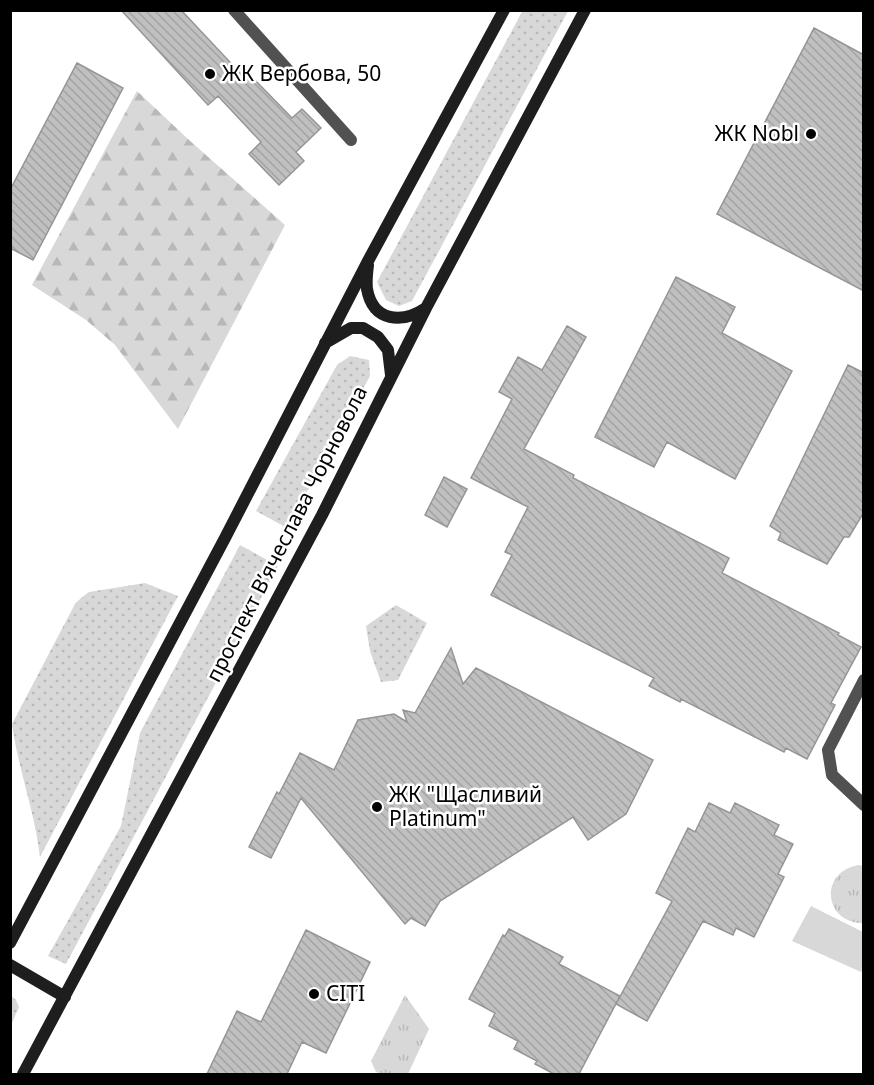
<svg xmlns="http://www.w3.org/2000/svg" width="874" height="1085" font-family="'Noto Sans',sans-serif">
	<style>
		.grass { fill: url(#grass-dots) }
		.forest { fill: url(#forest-firs) }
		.park { fill: url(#park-tufts) }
		.pitch { fill: #d8d8d8 }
		.building { fill: url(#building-back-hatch); stroke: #959595; stroke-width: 1.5 }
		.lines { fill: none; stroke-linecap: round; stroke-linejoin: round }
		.minor { stroke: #515151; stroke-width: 12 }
		.secondary { stroke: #1e1e1e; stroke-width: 12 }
		.poi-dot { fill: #000; stroke: #fff; stroke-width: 2 }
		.labels { text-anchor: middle; stroke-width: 5; stroke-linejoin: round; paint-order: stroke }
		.poi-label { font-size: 21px; fill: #000; stroke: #fff; text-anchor: start }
		.street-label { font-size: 21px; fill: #000; stroke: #fff }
	</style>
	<defs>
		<pattern id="grass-dots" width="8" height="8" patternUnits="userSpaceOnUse" patternTransform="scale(1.5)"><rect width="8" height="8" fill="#d8d8d8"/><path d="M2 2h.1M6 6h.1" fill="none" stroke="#b8b8b8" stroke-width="1.8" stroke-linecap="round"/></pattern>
		<pattern id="forest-firs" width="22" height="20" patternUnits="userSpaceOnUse" patternTransform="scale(1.5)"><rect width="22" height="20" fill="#d8d8d8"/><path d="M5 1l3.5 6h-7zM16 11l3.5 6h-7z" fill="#b8b8b8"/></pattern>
		<pattern id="park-tufts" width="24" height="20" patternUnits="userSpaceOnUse" patternTransform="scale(1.5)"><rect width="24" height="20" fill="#d8d8d8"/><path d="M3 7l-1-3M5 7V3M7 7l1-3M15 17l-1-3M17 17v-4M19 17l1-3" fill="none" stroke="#b8b8b8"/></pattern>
		<pattern id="building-back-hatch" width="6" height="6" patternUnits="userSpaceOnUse" patternTransform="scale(1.5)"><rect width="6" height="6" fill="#c0c0c0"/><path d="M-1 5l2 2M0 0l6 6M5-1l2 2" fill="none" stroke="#a3a3a3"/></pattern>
	</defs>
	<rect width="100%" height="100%" fill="#fff"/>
	<path class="grass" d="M 523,10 L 568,11 L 412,301 L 399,306 L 386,300 L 377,282 Z
		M 350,356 L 369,360 L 370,376 L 287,528 L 256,511 L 337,365 Z
		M 240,545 L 278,566 L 66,964 L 48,956 L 121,826 L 140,733 Z
		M 145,583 L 178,596 L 40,857 C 35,812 18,769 12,724 L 75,604 L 81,598 L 89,592 Z
		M 396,605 L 427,623 L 398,680 L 381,682 L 370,651 L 366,626 Z
		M 11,996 L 16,1000 L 19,1007 L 11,1025 Z"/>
	<path class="forest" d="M 137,91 L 189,140 L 285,225 L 178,429 L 115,345 L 86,320 L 32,285 Z"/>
	<path class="park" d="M 859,865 L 863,866 L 863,923 C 823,923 819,871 859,865 Z
		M 405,995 L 429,1029 L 408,1074 L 382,1074 L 376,1072 L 371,1061 Z"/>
	<path class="pitch" d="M 811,906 L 863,932 L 863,967 L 861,972 L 792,941 Z"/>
	<path class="building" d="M 121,10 L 181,10 L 242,75 L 246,71 L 292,118 L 302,109 L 321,128 L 296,152 L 304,161 L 279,185 L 249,154 L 261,142 L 218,96 L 208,105 Z
		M 814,28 L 864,55 L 864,291 L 717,214 Z
		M 77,63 L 123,88 L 33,260 L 10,248 L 10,190 Z
		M 676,277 L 735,307 L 722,333 L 792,371 L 735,479 L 667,442 L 654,467 L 595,437 Z
		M 567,326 L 586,337 L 524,449 L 574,475 L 573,478 L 729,558 L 722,573 L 839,633 L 838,635 L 861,647 L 831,703 L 835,705 L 807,759 L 786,748 L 784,752 L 681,699 L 680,702 L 649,686 L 654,678 L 491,595 L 512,555 L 505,552 L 528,507 L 471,478 L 512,399 L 499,392 L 518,357 L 542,370 Z
		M 848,365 L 864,373 L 864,512 L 849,537 L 844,537 L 827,564 L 778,540 L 781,533 L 770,526 Z
		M 444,477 L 467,489 L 447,527 L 425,515 Z
		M 451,648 L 463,684 L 476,668 L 653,760 L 626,814 L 588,840 L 573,817 L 440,901 L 425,926 L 411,918 L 405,924 L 301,798 L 271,858 L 249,847 L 277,792 L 279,794 L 300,753 L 334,770 L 358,720 L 394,714 L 407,722 L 403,710 L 415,713 Z
		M 709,803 L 730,813 L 735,803 L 779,825 L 774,835 L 793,844 L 778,874 L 784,877 L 754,937 L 736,928 L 733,935 L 703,921 L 647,1021 L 616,1004 L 672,901 L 656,893 L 688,828 L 695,832 Z
		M 509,929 L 563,957 L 559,964 L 620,996 L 579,1074 L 554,1074 L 535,1064 L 537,1061 L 514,1049 L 518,1041 L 489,1026 L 495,1013 L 469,999 L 503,935 L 505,936 Z
		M 306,930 L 370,962 L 326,1053 L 302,1042 L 287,1074 L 207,1074 L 237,1011 L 261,1022 Z"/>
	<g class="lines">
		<path class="minor" d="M 234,10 L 351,140
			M 864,680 L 828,750 L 832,775 L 864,805"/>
		<path class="secondary" d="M 368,265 C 367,273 366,281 367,289 C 373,322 402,324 426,308
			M 325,343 L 351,328 L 363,328 L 378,337 L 388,350 L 391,375
			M 10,943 L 225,538 L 368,261 L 504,10
			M 10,965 L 65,997
			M 23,1074 L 322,515 L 426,308 L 585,10"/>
	</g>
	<g class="poi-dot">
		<circle cx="210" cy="74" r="6"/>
		<circle cx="811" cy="134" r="6"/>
		<circle cx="377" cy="807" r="6"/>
		<circle cx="314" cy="994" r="6"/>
	</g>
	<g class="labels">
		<g class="poi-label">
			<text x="222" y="81">ЖК Вербова, 50</text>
			<text x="799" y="141" text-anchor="end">ЖК Nobl</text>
			<text x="389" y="802">ЖК "Щасливий<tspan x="389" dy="24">Platinum"</tspan></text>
			<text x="326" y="1001">CITI</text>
		</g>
		<g class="street-label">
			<text transform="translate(287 534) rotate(-63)" y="7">проспект Вʼячеслава Чорновола</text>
		</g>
	</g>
	<rect width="874" height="1085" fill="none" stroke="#000000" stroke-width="24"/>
</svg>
